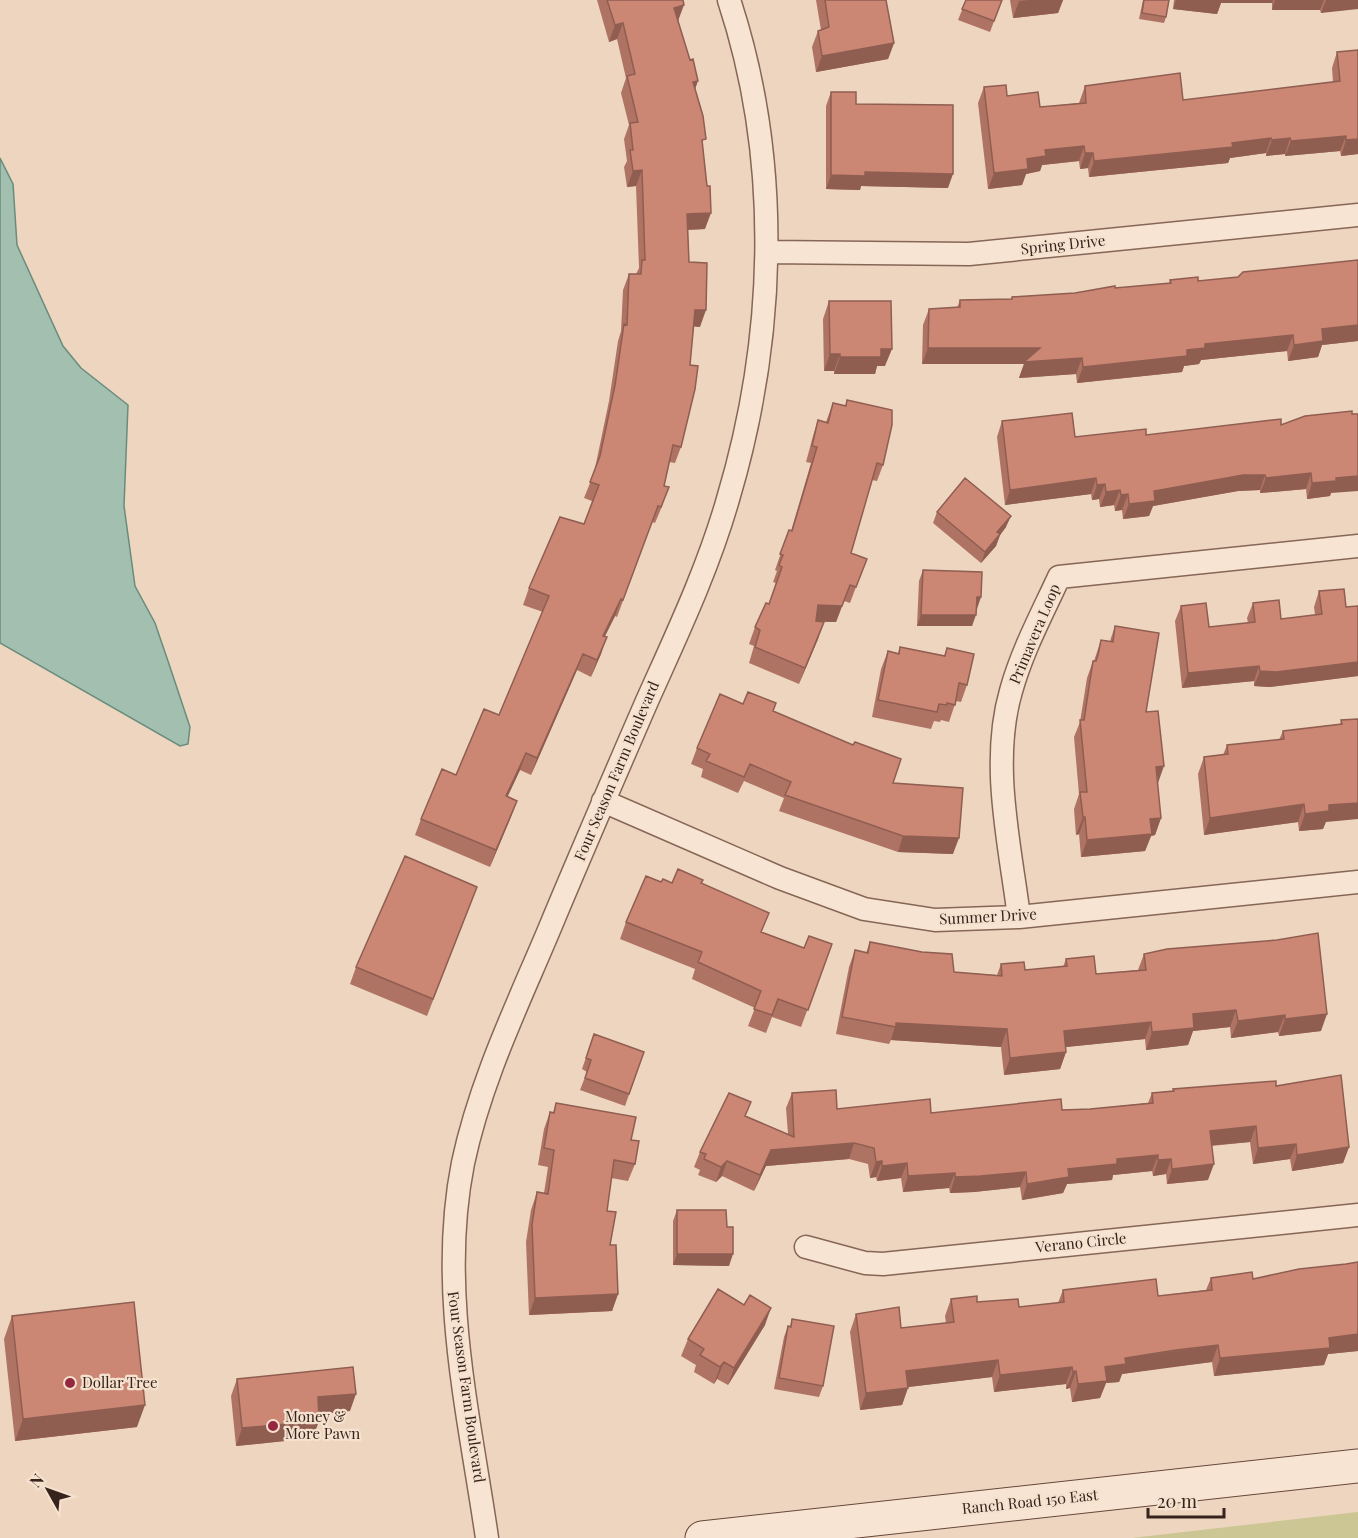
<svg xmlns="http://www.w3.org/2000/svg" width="1358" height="1538" font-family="'Playfair Display',serif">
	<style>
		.green { fill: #cbc693 }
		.water { fill: #a2bfb0; stroke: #698d7c; stroke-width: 1.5 }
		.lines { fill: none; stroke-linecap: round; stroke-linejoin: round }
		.street-casing { stroke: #866657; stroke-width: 25 }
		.secondary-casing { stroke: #67473b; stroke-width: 35 }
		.street { stroke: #f8e4d2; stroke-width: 22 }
		.secondary { stroke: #f8e4d2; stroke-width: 33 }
		.wall { fill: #af7364 }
		.shaded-wall { fill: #8f5e51 }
		.building { fill: #cc8674; stroke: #8f5e51; stroke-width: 1.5 }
		.poi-dot { fill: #952840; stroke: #f5e1ce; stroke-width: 2 }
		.labels { text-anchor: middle; stroke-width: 4.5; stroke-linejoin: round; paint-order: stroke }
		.street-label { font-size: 15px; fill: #35231c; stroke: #f5e1ce }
		.poi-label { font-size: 15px; fill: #35231c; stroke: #f5e1ce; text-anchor: start }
	</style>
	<rect width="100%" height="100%" fill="#edd5bf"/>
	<path class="green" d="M 1358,1512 L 1358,1538 L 1132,1538 Z"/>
	<path class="water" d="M 0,158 L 13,184 L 17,245 L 63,346 L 81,368 L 128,405 L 124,506 L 135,586 L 155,623 L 169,664 L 190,727 L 188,744 L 180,746 L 0,643 Z"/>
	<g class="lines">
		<g class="street-casing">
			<path id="street" d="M 768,252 L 969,254 L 1358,215
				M 603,801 L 780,878 L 864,909 L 935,920 L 1019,917 L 1358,882
				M 1019,917 C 1010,845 990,763 1011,691 C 1022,651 1042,614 1059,577 L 1358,546
				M 806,1247 L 865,1263 L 883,1264 L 1358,1215
				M 487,1538 C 469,1414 438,1288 463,1163 C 480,1082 517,1006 549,930 C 581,853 614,777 647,701 C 677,634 708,569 728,499 C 776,338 782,161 729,0"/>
		</g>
		<g class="secondary-casing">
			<path id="secondary" d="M 702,1538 L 1358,1466"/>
		</g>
		<use href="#street" class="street"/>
		<use href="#secondary" class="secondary"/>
	</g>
	<path class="wall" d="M 597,0 L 683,0 L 678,21 L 695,90 L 703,147 L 705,229 L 688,230 L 689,262 L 700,327 L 694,326 L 681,447 L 675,463 L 669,462 L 664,486 L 663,504 L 655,523 L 652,522 L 617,617 L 615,616 L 605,636 L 601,654 L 591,677 L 577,670 L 531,775 L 520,770 L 508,796 L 517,801 L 490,867 L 415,835 L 421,819 L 456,775 L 499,715 L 543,612 L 523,605 L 529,588 L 584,524 L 592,501 L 584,498 L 594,473 L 609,401 L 618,341 L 621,331 L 623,290 L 629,274 L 636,274 L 639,268 L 636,186 L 627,187 L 624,167 L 627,161 L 624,139 L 629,125 L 621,93 L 626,78 L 617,39 L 609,42 Z
		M 816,0 L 886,0 L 894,43 L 888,59 L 816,72 L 812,47 L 818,31 L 821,30 Z
		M 966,0 L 1002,0 L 990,32 L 958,20 Z
		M 1010,0 L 1063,0 L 1058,13 L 1013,18 Z
		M 1143,0 L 1169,0 L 1166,17 L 1164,23 L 1139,19 Z
		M 1174,0 L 1358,0 L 1321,13 L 1320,10 L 1272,10 L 1272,3 L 1221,3 L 1217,14 L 1173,9 Z
		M 1337,52 L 1358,154 L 1341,156 L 1340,151 L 1285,156 L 1285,154 L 1266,156 L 1266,153 L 1230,158 L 1228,163 L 1089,177 L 1088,168 L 1080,169 L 1079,161 L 1042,165 L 1040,171 L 1026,174 L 1022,185 L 988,189 L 978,103 L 984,87 L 1040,107 L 1079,103 L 1085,86 L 1183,100 L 1333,82 L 1332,68 Z
		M 831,92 L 856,104 L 948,188 L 861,186 L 860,190 L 826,189 L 826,106 Z
		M 1358,260 L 1358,341 L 1322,345 L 1318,357 L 1288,361 L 1287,351 L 1201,360 L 1199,364 L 1184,366 L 1182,372 L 1077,383 L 1076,374 L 1019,378 L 1024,364 L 922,364 L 923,325 L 929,309 L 957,308 L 960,300 L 1011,299 L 1012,297 L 1075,293 L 1169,283 L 1170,280 L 1198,281 L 1238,277 Z
		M 829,301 L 885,366 L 877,366 L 875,374 L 834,374 L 834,371 L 824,371 L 823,319 Z
		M 847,400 L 883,465 L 877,481 L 872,480 L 851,553 L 856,587 L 850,603 L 844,601 L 836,622 L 821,622 L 818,639 L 799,684 L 749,663 L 754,646 L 749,644 L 755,627 L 769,604 L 776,583 L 773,582 L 777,571 L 775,570 L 789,530 L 791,531 L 811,463 L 806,462 L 813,436 L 818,420 L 826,422 L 833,403 L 845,406 Z
		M 1002,421 L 1075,437 L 1146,435 L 1281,425 L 1331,493 L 1330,496 L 1307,499 L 1306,489 L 1260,493 L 1260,490 L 1238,491 L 1153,506 L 1149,516 L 1123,519 L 1122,510 L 1115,511 L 1114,505 L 1100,507 L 1099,499 L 1092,500 L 1091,494 L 1005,505 L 997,437 Z
		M 937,512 L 1006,527 L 1000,535 L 996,546 L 981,563 L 933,523 Z
		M 923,570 L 981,597 L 976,608 L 972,626 L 917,626 L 919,581 Z
		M 1319,591 L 1346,607 L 1358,606 L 1358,676 L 1270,687 L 1254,686 L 1254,681 L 1182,688 L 1175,621 L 1181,606 L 1209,627 L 1248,623 L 1247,618 L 1253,603 L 1281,619 L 1315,615 L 1314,607 Z
		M 1115,626 L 1146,712 L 1157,783 L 1161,818 L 1155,835 L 1151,836 L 1145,851 L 1081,857 L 1079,834 L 1076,835 L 1074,809 L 1079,794 L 1074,737 L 1080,722 L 1087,678 L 1093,661 L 1094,661 L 1101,640 L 1110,641 Z
		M 900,647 L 944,656 L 947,648 L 967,685 L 961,702 L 956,701 L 949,722 L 941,720 L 940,722 L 934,721 L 931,729 L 872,717 L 881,669 L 888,651 L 898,653 Z
		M 776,703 L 773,711 L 893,783 L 953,854 L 898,852 L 779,811 L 784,798 L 744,781 L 738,793 L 701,777 L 703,769 L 691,764 L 697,748 L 743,704 Z
		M 1358,719 L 1323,829 L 1299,831 L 1298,822 L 1204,835 L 1198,774 L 1204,757 L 1223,755 L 1227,745 L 1279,740 L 1283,731 L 1340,725 L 1341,720 Z
		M 661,882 L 702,883 L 762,932 L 804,948 L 832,944 L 801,1027 L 772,1017 L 766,1033 L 748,1026 L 755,1008 L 692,979 L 695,969 L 620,939 L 626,922 Z
		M 477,887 L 427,1016 L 350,984 L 356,967 Z
		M 870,942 L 954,972 L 997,975 L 1001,964 L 1025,970 L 1063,967 L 1066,959 L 1096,974 L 1138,970 L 1144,954 L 1321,1031 L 1279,1036 L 1278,1032 L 1231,1038 L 1230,1027 L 1193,1031 L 1188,1045 L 1146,1050 L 1145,1039 L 1065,1047 L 1066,1052 L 1060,1069 L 1004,1075 L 1001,1047 L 891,1040 L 889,1044 L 836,1034 L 849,967 L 855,950 L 866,953 Z
		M 594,1034 L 644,1052 L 625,1106 L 580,1090 L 587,1072 L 582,1069 Z
		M 1276,1086 L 1349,1147 L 1343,1163 L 1292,1171 L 1290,1159 L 1253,1164 L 1250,1142 L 1211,1146 L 1208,1180 L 1167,1184 L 1166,1174 L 1153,1176 L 1152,1171 L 1113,1175 L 1112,1180 L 1067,1184 L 1063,1193 L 1022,1200 L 1020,1187 L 974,1192 L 950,1193 L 949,1188 L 903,1192 L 901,1178 L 877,1181 L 876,1177 L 870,1178 L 868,1164 L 849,1159 L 766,1166 L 754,1191 L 722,1176 L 716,1182 L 698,1175 L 700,1170 L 694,1167 L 700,1152 L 746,1116 L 788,1134 L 786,1108 L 792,1093 L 837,1109 L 931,1113 L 1090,1109 L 1148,1103 L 1152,1093 L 1172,1091 L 1173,1089 Z
		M 556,1103 L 631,1140 L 635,1164 L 628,1181 L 611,1178 L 607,1211 L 610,1245 L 618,1294 L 612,1311 L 529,1315 L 526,1242 L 531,1210 L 537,1192 L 544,1193 L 548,1167 L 538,1165 L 544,1129 L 550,1112 L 553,1113 Z
		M 677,1210 L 729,1266 L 673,1265 L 673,1221 Z
		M 1358,1262 L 1358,1351 L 1328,1354 L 1324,1365 L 1214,1376 L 1212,1362 L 1169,1367 L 1122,1374 L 1119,1382 L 1106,1383 L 1100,1398 L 1072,1402 L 1070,1388 L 1066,1389 L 1066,1384 L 994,1392 L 992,1377 L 908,1387 L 902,1405 L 860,1410 L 850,1332 L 856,1314 L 901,1328 L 946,1323 L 945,1316 L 951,1299 L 1019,1307 L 1058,1303 L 1063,1290 L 1158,1296 L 1206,1290 L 1211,1278 L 1253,1279 Z
		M 12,1316 L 137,1427 L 15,1441 L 4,1339 Z
		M 792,1319 L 823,1386 L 819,1397 L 774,1389 L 784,1337 L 788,1326 L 790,1326 Z
		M 765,1325 L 728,1385 L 717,1379 L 714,1384 L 694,1372 L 696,1365 L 681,1356 L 688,1339 Z
		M 237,1379 L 350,1411 L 319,1414 L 313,1438 L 236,1446 L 231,1396 Z"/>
	<path class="shaded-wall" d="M 1029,0 L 1063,0 L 1058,13 L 1013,18 L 1019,1 Z
		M 1176,0 L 1273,0 L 1272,3 L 1221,3 L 1217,14 L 1173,9 Z
		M 1275,0 L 1324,0 L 1320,10 L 1272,10 Z
		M 1326,0 L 1358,0 L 1358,9 L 1321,13 Z
		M 684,5 L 678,21 L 674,8 Z
		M 623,23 L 617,39 L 609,42 L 615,25 Z
		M 894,43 L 888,59 L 816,72 L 822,56 Z
		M 698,81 L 692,98 L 693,82 Z
		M 1346,136 L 1340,151 L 1285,156 L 1291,141 Z
		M 1271,138 L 1266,153 L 1230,158 L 1228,163 L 1089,177 L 1094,161 Z
		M 1290,138 L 1285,154 L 1266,156 L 1272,140 Z
		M 1358,139 L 1358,154 L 1341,156 L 1346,140 Z
		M 1084,146 L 1079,161 L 1042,165 L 1040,171 L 1026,174 L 1022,185 L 988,189 L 994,173 L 1045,150 Z
		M 1085,153 L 1093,153 L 1088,168 L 1080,169 Z
		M 642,170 L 636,186 L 627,187 L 633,171 Z
		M 865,172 L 953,174 L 948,188 L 861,186 L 860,190 L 826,189 L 831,175 Z
		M 711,213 L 705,229 L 681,230 L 687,214 Z
		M 695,310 L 706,310 L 700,327 L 689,326 Z
		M 1358,325 L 1358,341 L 1322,345 L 1318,357 L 1288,361 L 1294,345 L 1322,329 Z
		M 1293,335 L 1287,351 L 1201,360 L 1199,364 L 1184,366 L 1182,372 L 1077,383 L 1083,367 L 1187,350 L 1205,344 Z
		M 928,348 L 1040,348 L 1082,358 L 1076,374 L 1019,378 L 1024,364 L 922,364 Z
		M 881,349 L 892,349 L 885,366 L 877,366 L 875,374 L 834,374 L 840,357 Z
		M 830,354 L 840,354 L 834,371 L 824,371 Z
		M 1311,473 L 1306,489 L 1260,493 L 1266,478 Z
		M 1243,475 L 1265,475 L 1260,490 L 1238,491 L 1153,506 L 1149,516 L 1123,519 L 1129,504 L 1154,491 Z
		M 1358,476 L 1358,491 L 1331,493 L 1330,496 L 1307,499 L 1312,483 L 1336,478 Z
		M 1096,478 L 1091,494 L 1005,505 L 1010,490 Z
		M 1105,484 L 1099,499 L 1092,500 L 1097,485 Z
		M 1120,490 L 1114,505 L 1100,507 L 1106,492 Z
		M 1128,494 L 1122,510 L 1115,511 L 1121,495 Z
		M 1011,516 L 1006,527 L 1000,535 L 996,546 L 981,563 L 985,552 L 997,532 Z
		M 850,585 L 836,622 L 813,621 L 818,605 Z
		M 977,597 L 981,597 L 977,609 L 972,608 Z
		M 621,599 L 615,616 L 597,652 L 603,636 Z
		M 921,615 L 976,615 L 972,626 L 917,626 Z
		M 824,622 L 818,639 L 799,684 L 805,668 Z
		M 607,637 L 601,654 L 591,677 L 597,660 Z
		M 583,654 L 577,670 L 531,775 L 537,758 Z
		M 1358,662 L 1358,676 L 1270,687 L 1254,686 L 1260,671 Z
		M 1259,666 L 1254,681 L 1182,688 L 1188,673 Z
		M 526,753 L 520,770 L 500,812 L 506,796 Z
		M 1164,766 L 1158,783 L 1156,767 Z
		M 517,801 L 511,817 L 490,867 L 496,850 Z
		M 1358,803 L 1358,819 L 1326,822 L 1323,829 L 1299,831 L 1305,814 L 1329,805 Z
		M 1304,804 L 1298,822 L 1204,835 L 1210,818 Z
		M 1083,817 L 1085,817 L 1079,834 L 1076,835 Z
		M 1161,818 L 1155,835 L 1151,836 L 1145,851 L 1081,857 L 1087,840 L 1150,819 Z
		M 903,836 L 959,838 L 953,854 L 898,852 Z
		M 1236,1010 L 1230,1027 L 1193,1031 L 1188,1045 L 1146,1050 L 1152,1032 L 1193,1014 Z
		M 1327,1014 L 1321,1031 L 1279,1036 L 1285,1019 Z
		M 1285,1015 L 1278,1032 L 1231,1038 L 1238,1021 Z
		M 1151,1022 L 1145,1039 L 1057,1048 L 1064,1031 Z
		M 896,1023 L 1007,1029 L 1001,1047 L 891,1040 Z
		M 1066,1052 L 1060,1069 L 1004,1075 L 1010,1058 Z
		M 1256,1126 L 1250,1142 L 1204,1146 L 1210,1131 Z
		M 854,1143 L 849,1159 L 766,1166 L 754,1191 L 760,1175 L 771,1150 Z
		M 1296,1144 L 1290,1159 L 1253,1164 L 1258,1148 Z
		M 1349,1147 L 1343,1163 L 1292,1171 L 1297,1155 Z
		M 1158,1155 L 1152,1171 L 1113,1175 L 1112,1180 L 1067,1184 L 1063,1193 L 1022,1200 L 1027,1184 L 1068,1169 L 1117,1159 Z
		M 1171,1159 L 1166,1174 L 1153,1176 L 1158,1160 Z
		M 727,1161 L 722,1176 L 716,1182 L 721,1167 Z
		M 882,1161 L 876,1177 L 870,1178 L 876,1162 Z
		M 907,1163 L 901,1178 L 877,1181 L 882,1166 Z
		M 1214,1164 L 1208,1180 L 1167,1184 L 1172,1169 Z
		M 1026,1172 L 1020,1187 L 974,1192 L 950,1193 L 955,1177 Z
		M 955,1173 L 949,1188 L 903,1192 L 908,1176 Z
		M 677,1254 L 733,1254 L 729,1266 L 673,1265 Z
		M 618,1294 L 612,1311 L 529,1315 L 535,1298 Z
		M 771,1308 L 765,1325 L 728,1385 L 734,1368 Z
		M 1358,1334 L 1358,1351 L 1328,1354 L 1324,1365 L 1214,1376 L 1220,1358 L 1329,1338 Z
		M 1218,1345 L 1212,1362 L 1122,1374 L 1119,1382 L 1106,1383 L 1100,1398 L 1072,1402 L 1078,1384 L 1105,1367 L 1125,1358 Z
		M 998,1360 L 992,1377 L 900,1388 L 906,1371 Z
		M 724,1362 L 717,1379 L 714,1384 L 720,1367 Z
		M 1072,1367 L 1066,1384 L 994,1392 L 1000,1375 Z
		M 1076,1371 L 1070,1388 L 1066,1389 L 1073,1372 Z
		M 908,1388 L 902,1405 L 860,1410 L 866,1393 Z
		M 356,1394 L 350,1411 L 311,1415 L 318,1397 Z
		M 145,1405 L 137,1427 L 15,1441 L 23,1419 Z
		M 319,1421 L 313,1438 L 236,1446 L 242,1428 Z"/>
	<path class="building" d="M 607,0 L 683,0 L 684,5 L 674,8 L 690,60 L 693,59 L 698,81 L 693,82 L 703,116 L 706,139 L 702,140 L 707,186 L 710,186 L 711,213 L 687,214 L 689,262 L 707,263 L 706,310 L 695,310 L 690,365 L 698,366 L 695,389 L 681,447 L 673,445 L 664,486 L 669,487 L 661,507 L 658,506 L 623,600 L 621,599 L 603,636 L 607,637 L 597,660 L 583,654 L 537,758 L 526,753 L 506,796 L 517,801 L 496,850 L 421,819 L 442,769 L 456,775 L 484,709 L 499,715 L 549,596 L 529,588 L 560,517 L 584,524 L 599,485 L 590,482 L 600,456 L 615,385 L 624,324 L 627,325 L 629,274 L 641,274 L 642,260 L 645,260 L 642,170 L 633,171 L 630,150 L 633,150 L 630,123 L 638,122 L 627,76 L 635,74 L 623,23 L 615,25 Z
		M 825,0 L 886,0 L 894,43 L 822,56 L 818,31 L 829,27 Z
		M 966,0 L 1002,0 L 994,21 L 962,9 Z
		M 1144,0 L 1169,0 L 1166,17 L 1142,13 Z
		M 1358,50 L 1358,139 L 1346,140 L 1346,136 L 1291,141 L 1290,138 L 1272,140 L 1271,138 L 1232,143 L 1233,147 L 1094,161 L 1093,153 L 1085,153 L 1084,146 L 1045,150 L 1046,156 L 1027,159 L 1028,169 L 994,173 L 984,87 L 1006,85 L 1007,96 L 1038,92 L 1040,107 L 1086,103 L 1085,86 L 1180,73 L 1183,100 L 1340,81 L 1337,52 Z
		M 831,92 L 856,92 L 856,104 L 953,105 L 953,174 L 865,172 L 865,176 L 831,175 Z
		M 1358,260 L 1358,325 L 1322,329 L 1323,341 L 1294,345 L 1293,335 L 1205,344 L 1205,348 L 1187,350 L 1187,356 L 1083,367 L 1082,358 L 1024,362 L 1040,348 L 928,348 L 929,309 L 960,307 L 960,300 L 1012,299 L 1012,297 L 1075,293 L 1115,286 L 1115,288 L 1171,283 L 1170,280 L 1198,277 L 1198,281 L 1238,277 L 1243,272 Z
		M 829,301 L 891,301 L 892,349 L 881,349 L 881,357 L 840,357 L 840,354 L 830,354 Z
		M 847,400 L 892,410 L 892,425 L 883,465 L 877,463 L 851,553 L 867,559 L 856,587 L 850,585 L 842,606 L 818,605 L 816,621 L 824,622 L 805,668 L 755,647 L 760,630 L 755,627 L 766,603 L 769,604 L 782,567 L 779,565 L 783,555 L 780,554 L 789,530 L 792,531 L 817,447 L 812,446 L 818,420 L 828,423 L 833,403 L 846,406 Z
		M 1352,411 L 1352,414 L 1358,414 L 1358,476 L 1336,478 L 1336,481 L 1312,483 L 1311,473 L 1266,478 L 1265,475 L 1243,475 L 1154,491 L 1155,501 L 1129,504 L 1128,494 L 1121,495 L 1120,490 L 1106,492 L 1105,484 L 1097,485 L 1096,478 L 1010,490 L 1002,421 L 1072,413 L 1075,437 L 1146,429 L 1146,435 L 1281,419 L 1281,425 L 1305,416 Z
		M 965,478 L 1011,516 L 997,532 L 1000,534 L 985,552 L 937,512 Z
		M 923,570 L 982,572 L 981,597 L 977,597 L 976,615 L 921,615 Z
		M 1344,589 L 1346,607 L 1358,606 L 1358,662 L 1276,672 L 1260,671 L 1259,666 L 1188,673 L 1181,606 L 1206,603 L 1209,627 L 1255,622 L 1253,603 L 1279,600 L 1281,619 L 1322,614 L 1319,591 Z
		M 1115,626 L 1159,633 L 1146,712 L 1158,711 L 1164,766 L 1156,767 L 1161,818 L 1150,819 L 1152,834 L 1087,840 L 1085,817 L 1083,817 L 1080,792 L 1087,792 L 1080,720 L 1084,720 L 1093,661 L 1096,661 L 1098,655 L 1101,640 L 1113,642 Z
		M 900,647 L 945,656 L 947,648 L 974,654 L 967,685 L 959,683 L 955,705 L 947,703 L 947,705 L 939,704 L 937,712 L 878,700 L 888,651 L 899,654 Z
		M 748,692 L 776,703 L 773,711 L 853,745 L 855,742 L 901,759 L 893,783 L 963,788 L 959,838 L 903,836 L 785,795 L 791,782 L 750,764 L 744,777 L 706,761 L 710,754 L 697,748 L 720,694 L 743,704 Z
		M 1358,719 L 1358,803 L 1329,805 L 1329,811 L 1305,814 L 1304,804 L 1210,818 L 1204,757 L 1228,754 L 1227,745 L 1284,739 L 1283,731 L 1342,724 L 1341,720 Z
		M 405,856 L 477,887 L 433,999 L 356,967 Z
		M 678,869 L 703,880 L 701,883 L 769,913 L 761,932 L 804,948 L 809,936 L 832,944 L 808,1010 L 778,999 L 772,1015 L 754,1009 L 761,991 L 698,962 L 702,952 L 626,922 L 646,876 L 661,882 L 663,879 L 672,883 Z
		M 1318,933 L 1327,1014 L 1285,1019 L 1285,1015 L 1238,1021 L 1236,1010 L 1193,1014 L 1194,1028 L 1152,1032 L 1151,1022 L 1064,1031 L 1066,1052 L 1010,1058 L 1007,1029 L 896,1023 L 896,1027 L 842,1017 L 855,950 L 868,953 L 870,942 L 922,952 L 952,954 L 954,972 L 1002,976 L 1001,964 L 1024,962 L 1025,970 L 1067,966 L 1066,959 L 1094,956 L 1096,974 L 1146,970 L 1144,954 L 1167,949 L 1277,940 Z
		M 594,1034 L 644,1052 L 629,1094 L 585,1078 L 591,1060 L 586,1058 Z
		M 1341,1075 L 1349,1147 L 1297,1155 L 1296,1144 L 1258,1148 L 1256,1126 L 1210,1131 L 1214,1164 L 1172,1169 L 1171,1159 L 1158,1160 L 1158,1155 L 1117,1159 L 1117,1164 L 1068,1169 L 1069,1177 L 1027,1184 L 1026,1172 L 980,1176 L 955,1177 L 955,1173 L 908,1176 L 907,1163 L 882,1166 L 882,1161 L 876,1162 L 874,1148 L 854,1143 L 771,1150 L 760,1175 L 727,1161 L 721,1167 L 704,1159 L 706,1154 L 700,1152 L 729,1093 L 751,1102 L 745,1116 L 794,1137 L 792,1093 L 836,1090 L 837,1109 L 930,1099 L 931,1113 L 1061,1099 L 1062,1110 L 1090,1109 L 1153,1103 L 1152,1093 L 1174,1091 L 1173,1089 L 1276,1081 L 1276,1086 Z
		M 556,1103 L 636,1117 L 631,1140 L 639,1141 L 635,1164 L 614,1160 L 607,1211 L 616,1212 L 610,1245 L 616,1245 L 618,1294 L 535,1298 L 532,1225 L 537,1192 L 548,1194 L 554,1150 L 544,1148 L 550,1112 L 554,1113 Z
		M 677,1210 L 726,1210 L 727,1227 L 733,1227 L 733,1254 L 677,1254 Z
		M 1358,1262 L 1358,1334 L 1329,1338 L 1330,1348 L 1220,1358 L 1218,1345 L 1176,1350 L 1125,1358 L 1126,1364 L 1105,1367 L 1107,1381 L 1078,1384 L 1076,1371 L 1073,1372 L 1072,1367 L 1000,1375 L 998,1360 L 906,1371 L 908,1388 L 866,1393 L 856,1314 L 899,1307 L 901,1328 L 954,1322 L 951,1299 L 977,1296 L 977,1302 L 1018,1299 L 1019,1307 L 1064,1302 L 1063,1290 L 1156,1279 L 1158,1296 L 1212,1290 L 1211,1278 L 1252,1272 L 1253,1279 L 1299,1269 L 1346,1264 Z
		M 718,1289 L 744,1305 L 750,1295 L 771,1308 L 734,1368 L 724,1362 L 720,1367 L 700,1355 L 704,1349 L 688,1339 Z
		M 134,1302 L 145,1405 L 23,1419 L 12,1316 Z
		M 792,1319 L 834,1326 L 823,1386 L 779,1378 L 788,1326 L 791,1327 Z
		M 353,1367 L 356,1394 L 318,1397 L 319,1421 L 242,1428 L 237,1379 Z"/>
	<g class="poi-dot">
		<circle cx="70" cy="1383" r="6"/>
		<circle cx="273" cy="1426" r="6"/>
	</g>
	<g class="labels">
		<g class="street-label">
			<text transform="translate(1063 245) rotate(-6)" y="5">Spring Drive</text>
			<text transform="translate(1035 634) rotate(-67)" y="5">Primavera Loop</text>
			<text transform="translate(617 771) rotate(-67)" y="5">Four Season Farm Boulevard</text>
			<text transform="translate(988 917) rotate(-3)" y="5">Summer Drive</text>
			<text transform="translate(1081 1243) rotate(-6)" y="5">Verano Circle</text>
			<text transform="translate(466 1387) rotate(82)" y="5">Four Season Farm Boulevard</text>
			<text transform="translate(1030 1502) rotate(-6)" y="5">Ranch Road 150 East</text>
		</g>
		<g class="poi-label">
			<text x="82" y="1388">Dollar Tree</text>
			<text x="285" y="1422">Money &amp;<tspan x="285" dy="17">More Pawn</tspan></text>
		</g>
	</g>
	<g transform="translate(48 1490) rotate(310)" stroke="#f5e1ce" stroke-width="4.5" paint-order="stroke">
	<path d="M0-4.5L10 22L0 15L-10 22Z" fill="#35231c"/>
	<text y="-9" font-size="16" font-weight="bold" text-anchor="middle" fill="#35231c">N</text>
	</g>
	<path d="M1148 1508v9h76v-9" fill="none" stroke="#35231c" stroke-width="3"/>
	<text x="1157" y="1508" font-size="18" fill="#35231c" stroke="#f5e1ce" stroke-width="4.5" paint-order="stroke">20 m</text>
</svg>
